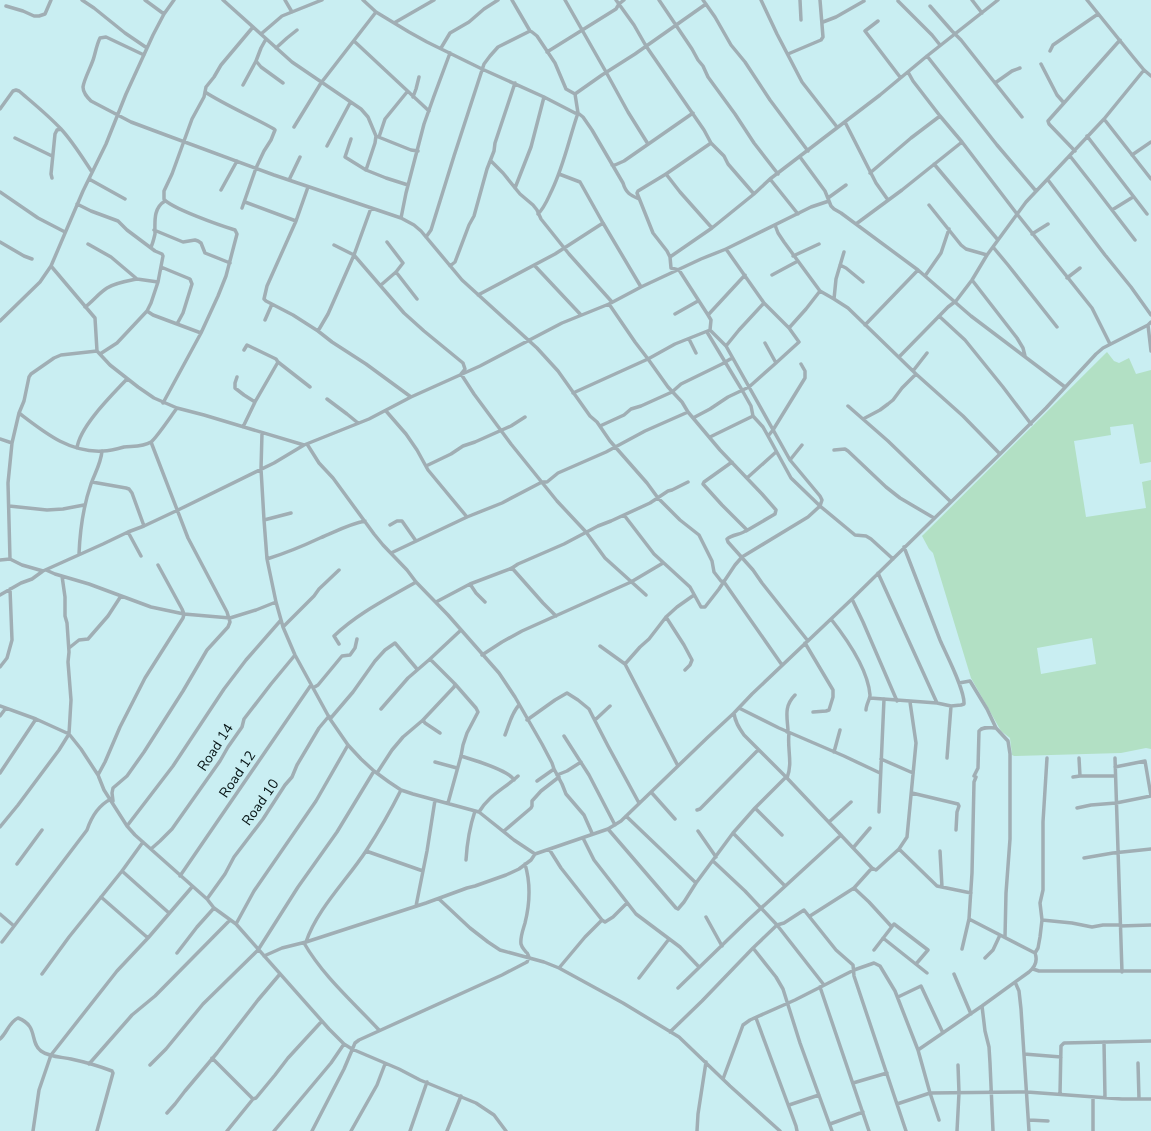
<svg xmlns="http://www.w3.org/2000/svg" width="1151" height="1131" font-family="'Nunito Sans',sans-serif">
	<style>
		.green { fill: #b2e0c4; fill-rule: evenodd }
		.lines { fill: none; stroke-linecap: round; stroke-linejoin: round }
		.minor { stroke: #a0aeb4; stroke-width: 3.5 }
		.labels { text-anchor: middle; stroke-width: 4; stroke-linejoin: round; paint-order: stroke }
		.street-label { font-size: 14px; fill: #061314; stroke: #c9eef2 }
	</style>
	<rect width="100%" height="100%" fill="#c9eef2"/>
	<path class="green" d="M 1107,352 L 1114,361 L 1119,363 L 1129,358 L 1136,374 L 1151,370 L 1151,462 L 1140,464 L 1133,424 L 1110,427 L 1111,435 L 1074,441 L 1086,517 L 1146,508 L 1142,482 L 1151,480 L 1151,749 L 1146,748 L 1121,753 L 1014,756 L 1012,755 L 1010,738 L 1001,731 L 971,678 L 933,553 L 929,549 L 922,536 ZM 1092,638 L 1096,664 L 1041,674 L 1037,648 Z"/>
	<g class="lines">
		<path class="minor" d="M 82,0 L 94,8 L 125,33 L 147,48
			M 145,0 L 164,14
			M 223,0 L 292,62 L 361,109 L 368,117 L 376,136 L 411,150 L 418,151
			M 285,0 L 292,12
			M 363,0 L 376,12 L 409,32 L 427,42 L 482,69 L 544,97 L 575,113 L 578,113 C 569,139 564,165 552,190 C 548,198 545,207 538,214
			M 512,0 L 530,31 L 532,32 L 537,36 L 555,63 L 566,89 L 575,94
			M 565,0 L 606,72 L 628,112 L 648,144
			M 616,0 L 634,25 L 646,46 L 704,130 L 711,143 L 724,156 L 728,164 L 754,194
			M 659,0 L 692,49 L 698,60 L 703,66 L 708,77 L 735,114 L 754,143 L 778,174
			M 703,0 L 715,17 L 731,45 L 745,62 L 770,100 L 808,151
			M 761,0 L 777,34 L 802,82 L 837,127
			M 800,0 L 801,20
			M 972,0 L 982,13
			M 1087,0 L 1134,58 L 1144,70 L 1151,76
			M 898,1 L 932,35 L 940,45
			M 6,6 L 23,11 L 34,16 L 39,16 L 45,14 L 51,0
			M 930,6 L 952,31 L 961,40 L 1022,117
			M 878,21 L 865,31 L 900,77
			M 823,22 L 836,17 L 864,1
			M 394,23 L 434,0
			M 261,34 L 282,16 L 322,0
			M 266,39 L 261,48 L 256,61 L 261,67 L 283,83
			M 354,41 L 429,111
			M 276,48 L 287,38 L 297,30
			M 441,48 L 450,33 L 469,22 L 484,9 L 498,0
			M 1050,51 L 1053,45 L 1098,14
			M 547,52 L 616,9 L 619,4 L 624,0
			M 788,54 L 821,40 L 823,37 L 820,0
			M 144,55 L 106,37 L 100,38 C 97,44 96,50 94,57 C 92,65 84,79 83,87 C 83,93 87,97 91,101 L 131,122 L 155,131 L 274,175 L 401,218 L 414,225 L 421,231 L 462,280 L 537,348 L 558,371 L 590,416 L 597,422 L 610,441 L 647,483 L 658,498 L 680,520 L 699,535 L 712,561 L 714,572 L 721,581 L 724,582 L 782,665
			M 927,56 L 997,145 L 1036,191
			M 1041,64 L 1057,95 L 1064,103
			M 908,72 L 913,81 L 940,116 L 962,142 L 1017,214 L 1092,308 L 1110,344
			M 995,83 L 1012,71 L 1020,68
			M 243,85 L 256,61
			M 205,92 C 227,106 251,116 274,129 L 275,130 L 271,140 L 264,151 L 256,168 L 242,208
			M 575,94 L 602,75 L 635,54 L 706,4
			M 575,94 L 578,113 L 583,117 L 592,130 L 623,183 C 626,193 630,195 639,199
			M 413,97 L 416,89 L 419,77
			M 0,109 L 13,91 L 16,90 L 19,91 C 33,103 48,115 61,129 C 73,142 82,157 92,172
			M 1104,119 L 1151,179
			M 845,122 L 876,183 L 888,200
			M 294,127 L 321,83 L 376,12
			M 1087,136 L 1147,214
			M 379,137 L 385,119 L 407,92
			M 15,138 L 52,156
			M 351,139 L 345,157 L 366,170 L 386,178 L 408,185
			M 327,146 L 350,103
			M 1075,151 L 1049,124 L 1048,121 L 1120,40
			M 1132,155 L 1151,142
			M 1070,156 L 1092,184 L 1135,240
			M 800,157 L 825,191 L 831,206 L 834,209 L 841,213 L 918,270 L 971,316 L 1065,387
			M 491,161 L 503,173 L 520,194 L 533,205 L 537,210 L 541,219 L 569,254 L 612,302
			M 934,164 L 998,240
			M 612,165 L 615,165 L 624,161 L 693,113
			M 366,170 L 375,143 L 376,136
			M 870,173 L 911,138 L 940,116
			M 559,174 L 580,182 L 603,223 L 641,287
			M 666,174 L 680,192 L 712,228
			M 52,178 L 51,174 L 55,134 L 57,130 L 61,129
			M 89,179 L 125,199
			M 770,179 L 798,214
			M 289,180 L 300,157
			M 1048,180 L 1105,255 L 1131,287 L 1151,315
			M 308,187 L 296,221 L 267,286 L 264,299 L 266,301 L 293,315 L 318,331 L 332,342 L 366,364 L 411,397
			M 515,188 L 531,147 L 544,97
			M 221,190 L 237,161
			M 0,192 L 38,218 L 65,232
			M 828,198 L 846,185
			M 245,202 L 296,221
			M 77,204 L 91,211 L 118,221 L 127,230 L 155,251 L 162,254 L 163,256 L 158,282 L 151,303 L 147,311 L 117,343 L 100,354
			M 929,205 L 961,245 L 966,249 L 987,255
			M 1112,210 L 1133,197
			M 401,218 L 406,193 L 424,124 L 434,96 L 450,53
			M 856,224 L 902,190 L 962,142
			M 775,225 L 778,233 L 784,242 L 820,291 L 834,299
			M 154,230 L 183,242 L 195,240 L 198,241 L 201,243 L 205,253 L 230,263
			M 1032,234 L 1048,224
			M 426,237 L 431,230 L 454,156 L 484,64 L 490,56 L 498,47 L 530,31
			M 0,242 L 24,256 L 32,259
			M 88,244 L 111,257 L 137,279 L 158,282
			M 334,245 L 354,255 L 404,313 L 424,331 L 463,363 L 465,369 L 461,374 L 474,394 L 511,444 L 557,501 L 586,532 L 605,558 L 646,595
			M 151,247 C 153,243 154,238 155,234 C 155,222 153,208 165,201
			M 993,247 L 1008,265 L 1057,327
			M 844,252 L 836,279 L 834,299 L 848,308 L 916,374 L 963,416 L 1000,454
			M 793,256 L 819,244
			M 670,257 L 667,251 L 653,233 L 637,193 L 638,191 L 666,174 L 711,143
			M 840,265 L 846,268 L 863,282
			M 51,266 L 95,318 L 97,351 L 110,365 L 138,387 L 154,398 L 177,408 L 204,415 L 304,445
			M 450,266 L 455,262 L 469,225 L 474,216 L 487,169 L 494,151 L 495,143 L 515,83
			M 535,266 L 581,315
			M 161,267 L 190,279 L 192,284 L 183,313 L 177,324
			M 396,272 L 417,299
			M 772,275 L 798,261
			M 925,276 L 941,253 L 949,229
			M 1067,278 L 1080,268
			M 972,280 L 1017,338 L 1023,348 L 1025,356
			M 381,285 L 396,272 L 403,263 L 387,242
			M 478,295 L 555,254 L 603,223
			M 609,304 L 635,342 L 648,359 L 668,387 L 682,402 L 688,412 L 720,450 L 762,494 L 776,510 L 775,514 L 746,531
			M 85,307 C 92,302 99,293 107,288 C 115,283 127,281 137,279
			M 147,311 L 153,315 L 201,333
			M 675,314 L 698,301
			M 708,315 L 745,275
			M 939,316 L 965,340 L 1003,387 L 1031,424
			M 265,320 L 272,304
			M 0,321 L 40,282 L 51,266 L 83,191 L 106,144 L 126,94 L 153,35 L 164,14 L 174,0
			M 1151,322 L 1148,325 L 1151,351
			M 865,325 L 918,270
			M 789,328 L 806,309 L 820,291
			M 318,331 L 328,314 L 354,255 L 371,208
			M 707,332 L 742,390 L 751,406 L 753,416 L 763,427 L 768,436
			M 689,339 L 696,353
			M 765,343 L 776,363
			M 726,346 L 739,330 L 764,303
			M 244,350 L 247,345 L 276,359 L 278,362 L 310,387
			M 899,357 L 948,307 L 956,301 L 972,280 L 987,255 L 1026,202 L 1104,119 L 1144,70
			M 913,371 L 927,353
			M 237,377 L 235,383 L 235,388 L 244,395 L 255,402
			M 573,393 L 648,359 L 675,344 L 710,330
			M 327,399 L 347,414 L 358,423
			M 163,403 L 201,333 L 218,296 L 226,276 L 237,234 L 235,230 C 222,226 170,208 164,199 L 164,191 L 172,174 L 192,119 L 204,97 L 206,87 L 214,77 L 221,65 L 253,27
			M 848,406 L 888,441 L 951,502
			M 386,411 L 406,434 L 417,450 L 428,470 L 467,517
			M 19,413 C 44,432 69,453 103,451 C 110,451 117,449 124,447 C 133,446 143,447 151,442 C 157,437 171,416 177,408
			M 693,418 L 710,409 L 728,397 L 749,387 L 776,363 L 799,342 L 789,328 L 764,303 L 726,249
			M 863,419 L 880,410 L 888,404 L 893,400 L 902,388 L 916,374
			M 600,426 L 624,415 L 631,409 L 641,406 L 672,392 L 681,384 L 722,364 L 732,358
			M 243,427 L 255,402 L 278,362
			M 262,433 L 261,469 L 264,520 L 267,559 L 276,602 L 283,627 L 295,655 L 330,719 L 348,745 L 361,759 L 374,771 L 389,782 L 401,790 L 413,794 L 479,812 L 514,840 L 535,854
			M 710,437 L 753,416
			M 0,439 L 12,443
			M 307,444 L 319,463 L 333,478 L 374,534 L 383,545 L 407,570 L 416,582 L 448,615 L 499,673 L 515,697 L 542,744 L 552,763 L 554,769 L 562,784 L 566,794 L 584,815 L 592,833
			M 77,448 C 80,426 112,395 127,379
			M 834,450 L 845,449 L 848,451 L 886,487 L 900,498 L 934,518
			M 790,460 L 802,445
			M 732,462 L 704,482 L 703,484 L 722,505 L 747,530 C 741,535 733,534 727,539 L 728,542 L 753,570 L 762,583 L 808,641
			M 426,466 L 451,454 L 463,446 L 475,442 L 511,426 L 525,417
			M 747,478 L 776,452
			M 92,482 L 126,488 L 129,489 L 132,493 L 144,526
			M 9,506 L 47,510 L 63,509 L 84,505
			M 624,515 L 654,554 L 690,587 L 701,607 L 705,607 L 719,589 L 735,565 L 742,557 L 808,517 L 820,506 L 791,478 L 768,436 L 773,430 L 805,378 L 805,371 L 801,364
			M 264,520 L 291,513
			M 390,525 L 397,521 L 402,521 L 416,541
			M 128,532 L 141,556
			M 391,553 L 467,517 L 502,503 L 542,482 L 547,482 L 558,473 L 606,452 L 645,431 L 688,412
			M 79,554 C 80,530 83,507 91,484 C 95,473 101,463 102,451
			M 10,559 L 8,483 L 12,443 L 19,413 L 24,401 L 29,377 L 31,374 L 54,358 L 61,355 L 97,351
			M 267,559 C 286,553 303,546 320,538 C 335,532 349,524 365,521
			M 893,559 L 871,539 L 866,536 L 855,535 L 820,506 L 822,500 L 820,496 L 790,460 L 726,346 L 710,330 L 711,320 L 708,315 L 679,270 L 671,268 L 670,257 L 712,228 L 754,194 L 770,179 L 880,95 L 927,56 L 998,0
			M 0,560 L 10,559 L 22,565 L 43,571
			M 512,568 L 543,603 L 556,616
			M 46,570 L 55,574 L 89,584 L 151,607 L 184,614 L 230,618 L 256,610 L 276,602
			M 878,573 L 937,703
			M 470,584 L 476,593 L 485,602
			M 0,595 L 21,583 L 32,579 L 43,571 L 103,544 L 128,532 L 144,526 L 178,510 L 274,463 L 304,445 L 369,419 L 411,397 L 480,366 L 562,323 L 609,304 L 641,287 L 701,259 L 726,249 L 811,207 L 829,201
			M 852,599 L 863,622 L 897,701
			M 436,602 L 470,584 L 512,568 L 518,564 L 564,544 L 598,526 L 611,521 L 650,503 L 668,491 L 672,490 L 688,482
			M 666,617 L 684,645 L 692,660 L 690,665 L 685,670
			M 831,619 C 846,638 868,670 870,695 C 870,699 866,705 866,710
			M 283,627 L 314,596 L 319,589 L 339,570
			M 805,643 L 833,690 L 833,697 L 829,710 L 826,711 L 813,712
			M 339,644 L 334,636 C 358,613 387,599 416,582
			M 600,646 L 625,664 L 678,766
			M 69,648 L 79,640 L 88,639 L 108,616 L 121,596
			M 482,655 L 502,642 L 522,631 L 631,582 L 663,563
			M 430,659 L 455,684 L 476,708 L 478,712 L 467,733 L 463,745 L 461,756 L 448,803
			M 625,664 L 640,647 L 649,639 L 666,617 L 677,607 L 694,595
			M 0,667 L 7,658 L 12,640 L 10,589
			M 959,683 L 970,681 L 987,709 L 996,728 L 1008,741 L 1010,754 L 1010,839 L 1006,893 L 1005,937
			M 313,688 L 318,685 L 342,656 L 350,655 L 355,648 L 357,639
			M 870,698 L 937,703 L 951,706 L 961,705 L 964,704 C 965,690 946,654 940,640 C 928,609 916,578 904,547
			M 0,706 L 36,719 L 69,734 L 81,749 L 98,775 L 104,790 L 127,826 L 135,835 L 207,899 L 214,908 L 236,924 L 329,1029 L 344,1044 L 352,1049 L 399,1069 L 420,1080 L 476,1103 L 494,1115 L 506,1131
			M 739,708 L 779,728 L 844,756 L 880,773
			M 381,709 L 408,678 L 430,659 L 461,630
			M 734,713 C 735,722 739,728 744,735 L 787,778 L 872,868 L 876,870 L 899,849 L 907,837 L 916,743 L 910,702
			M 0,716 L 6,708
			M 330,719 L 353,692 L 375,661 L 385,650 L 395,643 L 417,669
			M 423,720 L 454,687 L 455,684
			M 527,720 L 555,700 L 567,693 L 578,700 L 589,709 L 592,715 L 608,746 L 639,803
			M 595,720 L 610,706
			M 787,732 L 788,730 C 787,716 784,706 795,695
			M 505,735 C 509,725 511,714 519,705
			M 564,736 L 589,775 L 615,825
			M 834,752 L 840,730
			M 461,756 C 473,760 509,770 514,780
			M 947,758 L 951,706
			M 1079,758 L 1080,776 L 1115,776
			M 1115,758 L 1122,972
			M 881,759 L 913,773
			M 435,762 L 457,768
			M 1115,767 L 1145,761 L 1151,796
			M 0,773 L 36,719
			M 377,773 L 392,750 L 403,737 L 423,720 L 425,723 L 440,733
			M 98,775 L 105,762 L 120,727 L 145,678 L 183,618 L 184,614 L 182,609 L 158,565
			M 557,775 L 567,771 L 581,762
			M 1073,777 L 1080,776
			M 787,778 C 793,763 787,749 789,733
			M 537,781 L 554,769
			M 651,792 L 675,819
			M 912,793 L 958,804 L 959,806 L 957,812 L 956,830
			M 113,801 L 112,793 L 113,788 L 127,776 L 144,752 L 183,691 L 207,650 L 228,627 L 230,622 L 227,612 L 188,538 L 151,442
			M 755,808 L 782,835
			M 1077,808 L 1091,805 L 1116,803 L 1151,796
			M 697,810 L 700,809 L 758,750
			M 479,812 C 489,795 504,789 518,776
			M 879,812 L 884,699
			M 626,816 L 696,883
			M 829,822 L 851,802
			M 127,826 L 173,766 L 224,689 L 246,660 L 281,620
			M 0,827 L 18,805 L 59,750 L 69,734 L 71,700 L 68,662 L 69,652 L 67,623 L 65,616 L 65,597 L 62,576
			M 608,829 L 676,908 L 678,909 L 684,902 L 696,883 L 733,833 L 755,808 L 786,777
			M 504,831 L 531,808 L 532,806 L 532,801 L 541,791 L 559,777
			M 698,831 L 716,857
			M 733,833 L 785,886
			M 583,838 L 594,860 L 636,914 L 680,947 L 699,967
			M 853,848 L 870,828
			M 151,849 L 160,841 L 172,829 L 220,761 L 228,747 L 242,727 L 244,719 L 271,684 L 295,655
			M 549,849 L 561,868 L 602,920
			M 899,849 L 937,886 L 971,893
			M 366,851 L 423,871
			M 940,851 L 942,887
			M 1084,858 L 1113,853 L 1151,849
			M 466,860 C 467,843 470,826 475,811
			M 713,861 L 745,891 L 777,925 L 824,985
			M 17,864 L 42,830
			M 122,871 L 169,913
			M 180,876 L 311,685
			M 854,888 L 869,902 L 891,926
			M 101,897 L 148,938
			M 207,899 L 225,874 L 234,857 L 263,819 L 285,785 L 292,777 L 297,765 L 319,728 L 329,716
			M 439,899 L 470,928 L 488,942 L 500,950 L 544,962 L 559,968 L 623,1003 L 679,1037 L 730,1086 L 780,1131
			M 416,906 L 427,851 L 435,800
			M 0,914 L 14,926
			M 810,916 L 854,888 L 872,868
			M 706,917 L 722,946
			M 602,920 L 605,922 L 613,917 L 627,903
			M 1042,920 L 1072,923 L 1092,927 L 1103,925 L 1120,925
			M 236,924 L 254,891 L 316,801 L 348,745
			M 1120,926 L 1151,925
			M 883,938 L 927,973
			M 2,942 L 87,830 C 91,818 99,805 111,799
			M 306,942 C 317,909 347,880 366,851 C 379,831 391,810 401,790
			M 304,943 C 323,976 353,1002 379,1030
			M 753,948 L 776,977 L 783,989 L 800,1043 L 832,1131
			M 962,949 L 969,919 L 972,873 L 974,782 L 976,777 L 974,776 L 978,768 L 979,731 C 983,726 990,728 996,728
			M 874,950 L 894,924 L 928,950 L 916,964
			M 177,953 L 197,927 L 214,908
			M 1035,953 L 1038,948 L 1040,937 L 1042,920 L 1040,903 L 1043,890 L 1043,822 L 1047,758
			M 264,956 L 282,948 L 306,942 L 426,903 L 467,888 L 475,886 L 506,875 L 519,869 L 531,860 L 535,854 L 608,829 L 621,821 L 707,738 L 734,713 L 752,694 L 852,599 L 1000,454 L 1046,408 L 1096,354 L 1103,348 L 1148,325
			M 985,958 L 993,950 L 1000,935
			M 559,968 L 585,937 L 602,920
			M 1033,969 L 1039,971 L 1151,971
			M 42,974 L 69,937 L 122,871 L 143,842
			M 954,974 L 971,1014
			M 639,978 L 669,939
			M 1015,982 L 1019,991 L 1021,1009 L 1029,1131
			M 820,987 L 869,1131
			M 678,988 L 747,921 L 841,835
			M 898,997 L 921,986 L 943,1033
			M 982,1006 L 985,1031 L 989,1047 L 990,1063 L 993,1131
			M 756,1018 L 796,1126 L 797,1131
			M 670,1032 L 702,1001 L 753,948 L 777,925 L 784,923 L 804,910 L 836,950 L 853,965 L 854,976 L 906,1131
			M 0,1039 C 7,1033 9,1022 18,1018 C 39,1026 29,1042 41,1051 C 49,1057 62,1057 71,1059 C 85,1062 99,1066 112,1071 L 113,1073 L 97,1131
			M 1104,1042 L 1105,1098
			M 918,1050 L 982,1006 L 1029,972 C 1035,967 1038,961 1035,953 L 969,919
			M 1024,1054 L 1061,1057
			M 212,1058 L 253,1099
			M 1138,1063 L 1139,1099
			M 89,1064 L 132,1015 L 155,996 L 230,920
			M 150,1065 L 166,1049 L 203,1004 L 258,950 L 298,887 L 337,832 L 374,771
			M 723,1079 L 743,1025 L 750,1020 L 795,1000 L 854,970 L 874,963 L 880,966 L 895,991 L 918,1050 L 930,1093 L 939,1120
			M 853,1083 L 887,1073
			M 1060,1094 L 1061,1046 L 1064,1043 L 1151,1041
			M 1093,1097 L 1093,1131
			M 897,1104 L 930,1093 L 1027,1092 L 1122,1099 L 1151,1099
			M 789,1105 L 819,1095
			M 167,1113 L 175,1104 L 185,1091 L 217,1053 L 258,1000 L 280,974
			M 1029,1120 L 1048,1121
			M 830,1124 L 863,1112
			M 33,1131 L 39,1090 L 51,1055 L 117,971 L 148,938 L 192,887
			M 227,1131 L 253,1099 L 256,1098 L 275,1075 L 288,1058 L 322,1021
			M 274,1131 L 331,1063 L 344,1044
			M 312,1131 L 344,1069 L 355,1043 L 359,1040 L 502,975 L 527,962 L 529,957 C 528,955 528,953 526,952 C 524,949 522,948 521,944 C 520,937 523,930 525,923 C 530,903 531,884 525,864
			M 351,1131 L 377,1085 L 385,1064
			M 410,1131 L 427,1082
			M 447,1131 L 461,1096
			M 697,1131 L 698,1114 L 706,1062
			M 957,1131 L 959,1093 L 958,1065"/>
	</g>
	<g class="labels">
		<g class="street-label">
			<text transform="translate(215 747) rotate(-57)" y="5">Road 14</text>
			<text transform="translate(237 774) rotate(-56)" y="5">Road 12</text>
			<text transform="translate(260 802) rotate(-55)" y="5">Road 10</text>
		</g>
	</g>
</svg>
